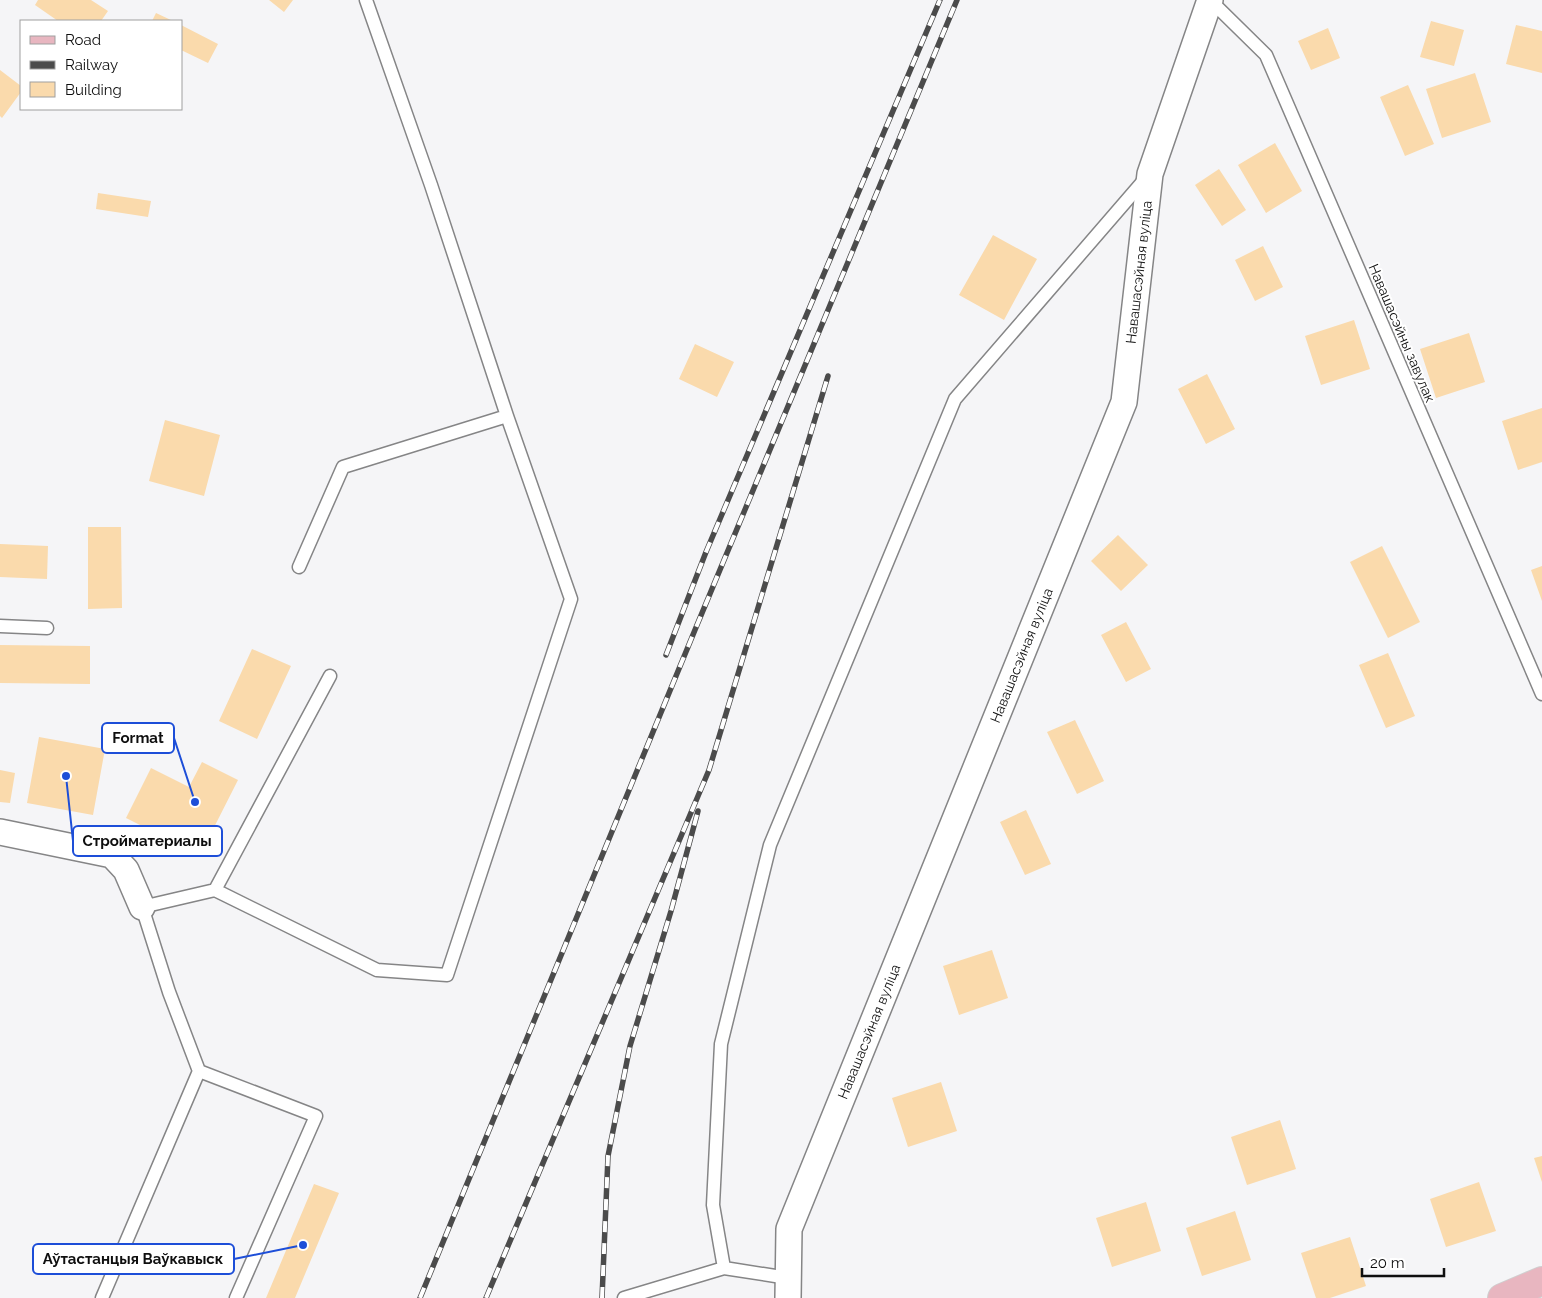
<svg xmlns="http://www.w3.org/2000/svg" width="1542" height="1298" font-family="Raleway,sans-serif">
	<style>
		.building { fill: #fadaac }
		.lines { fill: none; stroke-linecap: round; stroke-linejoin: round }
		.lane-casing { stroke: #858586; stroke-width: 15 }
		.street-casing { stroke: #858586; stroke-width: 28 }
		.primary-casing { stroke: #cfcfcf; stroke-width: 30 }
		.lane { stroke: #fff; stroke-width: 12 }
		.street { stroke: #fff; stroke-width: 25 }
		.primary { stroke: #e8b6c0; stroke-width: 28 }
		.rail-casing { stroke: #4b4b4b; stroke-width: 5.5 }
		.rail { stroke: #fff; stroke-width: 4; stroke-dasharray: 11; stroke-linecap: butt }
		.labels { text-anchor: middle; stroke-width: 4; stroke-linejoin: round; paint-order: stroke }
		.street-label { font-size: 14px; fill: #0f0f0f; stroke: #fff }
		.leader { fill: none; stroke: #1d4ed8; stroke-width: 2 }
		.callout-dot { fill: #1d4ed8; stroke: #fff; stroke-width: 2 }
		.callout { fill: #fff; stroke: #1d4ed8; stroke-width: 2 }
		.callout-label { font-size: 15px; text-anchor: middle; font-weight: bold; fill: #0f0f0f }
	</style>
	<rect width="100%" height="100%" fill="#f5f5f7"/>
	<path class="building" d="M 38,0 L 91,0 L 108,11 L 101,21 L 58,21 L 35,5 Z
		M 269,0 L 293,0 L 284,12 Z
		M 156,13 L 173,21 L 152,21 Z
		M 1431,21 L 1464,30 L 1454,66 L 1420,57 Z
		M 181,25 L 218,44 L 208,63 L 181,50 Z
		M 1516,25 L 1542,31 L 1542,73 L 1506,64 Z
		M 1328,28 L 1340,58 L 1311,70 L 1298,41 Z
		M 0,70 L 21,86 L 21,92 L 2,118 L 0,116 Z
		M 1475,73 L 1491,122 L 1442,138 L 1426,89 Z
		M 1408,85 L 1434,144 L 1405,156 L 1380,97 Z
		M 1275,143 L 1302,191 L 1266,213 L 1238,165 Z
		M 1219,169 L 1246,210 L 1222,226 L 1195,185 Z
		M 98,193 L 151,201 L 148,217 L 96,209 Z
		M 993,235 L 1037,259 L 1004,320 L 959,295 Z
		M 1263,246 L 1283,287 L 1255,301 L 1235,260 Z
		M 1354,320 L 1370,369 L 1321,385 L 1305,336 Z
		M 1469,333 L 1485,382 L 1436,398 L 1420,349 Z
		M 695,344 L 734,362 L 717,397 L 679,379 Z
		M 1207,374 L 1235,429 L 1206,444 L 1178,389 Z
		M 1542,408 L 1542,462 L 1518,470 L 1502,421 Z
		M 165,420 L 220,435 L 204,496 L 149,481 Z
		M 88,527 L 121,527 L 122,608 L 88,609 Z
		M 1118,535 L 1148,565 L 1121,591 L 1091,561 Z
		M 0,544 L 48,546 L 47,579 L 0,577 Z
		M 1382,546 L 1420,622 L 1388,638 L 1350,562 Z
		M 1542,566 L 1542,601 L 1531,570 Z
		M 1126,622 L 1151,669 L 1126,682 L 1101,635 Z
		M 0,645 L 90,646 L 90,684 L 0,683 Z
		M 252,649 L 291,666 L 257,739 L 219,721 Z
		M 1388,653 L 1415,716 L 1386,728 L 1359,665 Z
		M 1075,720 L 1104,781 L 1077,794 L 1047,732 Z
		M 39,737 L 105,749 L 93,815 L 27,803 Z
		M 202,762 L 238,780 L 200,855 L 126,818 L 151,768 L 189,787 Z
		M 0,770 L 15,773 L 10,803 L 0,802 Z
		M 1026,810 L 1051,864 L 1025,875 L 1000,822 Z
		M 992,950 L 1008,998 L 959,1015 L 943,966 Z
		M 941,1082 L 957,1131 L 908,1147 L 892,1098 Z
		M 1280,1120 L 1296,1169 L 1247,1185 L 1231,1137 Z
		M 1542,1156 L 1542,1182 L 1534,1158 Z
		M 1479,1182 L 1496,1231 L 1446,1247 L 1430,1199 Z
		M 314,1184 L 339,1193 L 295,1298 L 266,1298 Z
		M 1146,1202 L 1161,1251 L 1112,1267 L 1096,1218 Z
		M 1235,1211 L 1251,1260 L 1202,1276 L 1186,1228 Z
		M 1350,1237 L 1366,1286 L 1330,1298 L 1316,1298 L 1301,1253 Z"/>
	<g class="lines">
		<g class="lane-casing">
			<path id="lane" d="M 1210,0 L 1266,55 L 1542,694
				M 299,567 L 343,467 L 507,416
				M 0,626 L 47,628
				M 215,890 L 330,676
				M 199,1071 L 316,1116 L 236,1298
				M 788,1278 L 724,1268 L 713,1205 L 721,1044 L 770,845 L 955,399 L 1146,178
				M 102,1298 L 199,1071 L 169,992 L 142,907 L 215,890 L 377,970 L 447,975 L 571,599 L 507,416 L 431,185 L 366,0
				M 624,1298 L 724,1268"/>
		</g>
		<g class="street-casing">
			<g id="street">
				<path d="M 0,832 L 112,855 L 126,870 L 142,907"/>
				<path id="s1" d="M 788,1298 L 789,1229 L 1124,402 L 1150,174 L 1210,0"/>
			</g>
		</g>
		<g class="primary-casing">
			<path id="primary" d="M 1502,1298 L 1542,1281"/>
		</g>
		<use href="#lane" class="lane"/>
		<use href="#street" class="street"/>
		<use href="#primary" class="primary"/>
		<g class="rail-casing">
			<path id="rail" d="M 666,655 L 706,552 L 940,0
				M 420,1298 L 697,625 L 957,0
				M 486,1298 L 709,770 L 828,376
				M 602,1298 L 608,1156 L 630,1046 L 671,911 L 698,811"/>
		</g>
		<use href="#rail" class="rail"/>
	</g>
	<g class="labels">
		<g class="street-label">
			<text dy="5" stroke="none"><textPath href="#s1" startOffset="1092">Навашасэйная вуліца</textPath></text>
			<text transform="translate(1402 333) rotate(67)" y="5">Навашасэйны завулак</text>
			<text dy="5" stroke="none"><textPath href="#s1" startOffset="688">Навашасэйная вуліца</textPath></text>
			<text dy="5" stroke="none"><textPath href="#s1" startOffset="282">Навашасэйная вуліца</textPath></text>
		</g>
	</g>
	<path class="leader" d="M195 802L174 738M66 776L73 841M303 1245L234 1259"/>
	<g class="callout-dot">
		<circle cx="195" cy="802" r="5"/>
		<circle cx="66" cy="776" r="5"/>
		<circle cx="303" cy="1245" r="5"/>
	</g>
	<g class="callout">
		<rect x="102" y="723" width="72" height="30" rx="5"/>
		<rect x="73" y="826" width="149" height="30" rx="5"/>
		<rect x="33" y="1244" width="201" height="30" rx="5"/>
	</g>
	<g class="callout-label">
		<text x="138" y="743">Format</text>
		<text x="147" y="846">Стройматериалы</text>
		<text x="133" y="1264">Аўтастанцыя Ваўкавыск</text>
	</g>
	<rect x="20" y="20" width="162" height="90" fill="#ffffff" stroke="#9f9f9f"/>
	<rect x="30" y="36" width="25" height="8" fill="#e8b6c0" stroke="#9f9f9f"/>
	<text x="65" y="45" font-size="15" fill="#0f0f0f">Road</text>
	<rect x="30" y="61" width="25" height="8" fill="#4b4b4b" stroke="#9f9f9f"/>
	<text x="65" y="70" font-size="15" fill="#0f0f0f">Railway</text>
	<rect x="30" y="82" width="25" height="15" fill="#fadaac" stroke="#9f9f9f"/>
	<text x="65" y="95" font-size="15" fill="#0f0f0f">Building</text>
	<path d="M1362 1268v8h82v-8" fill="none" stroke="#0f0f0f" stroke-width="2.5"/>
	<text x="1370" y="1268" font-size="15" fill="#0f0f0f" stroke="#ffffff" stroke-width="4" paint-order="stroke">20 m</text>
</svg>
